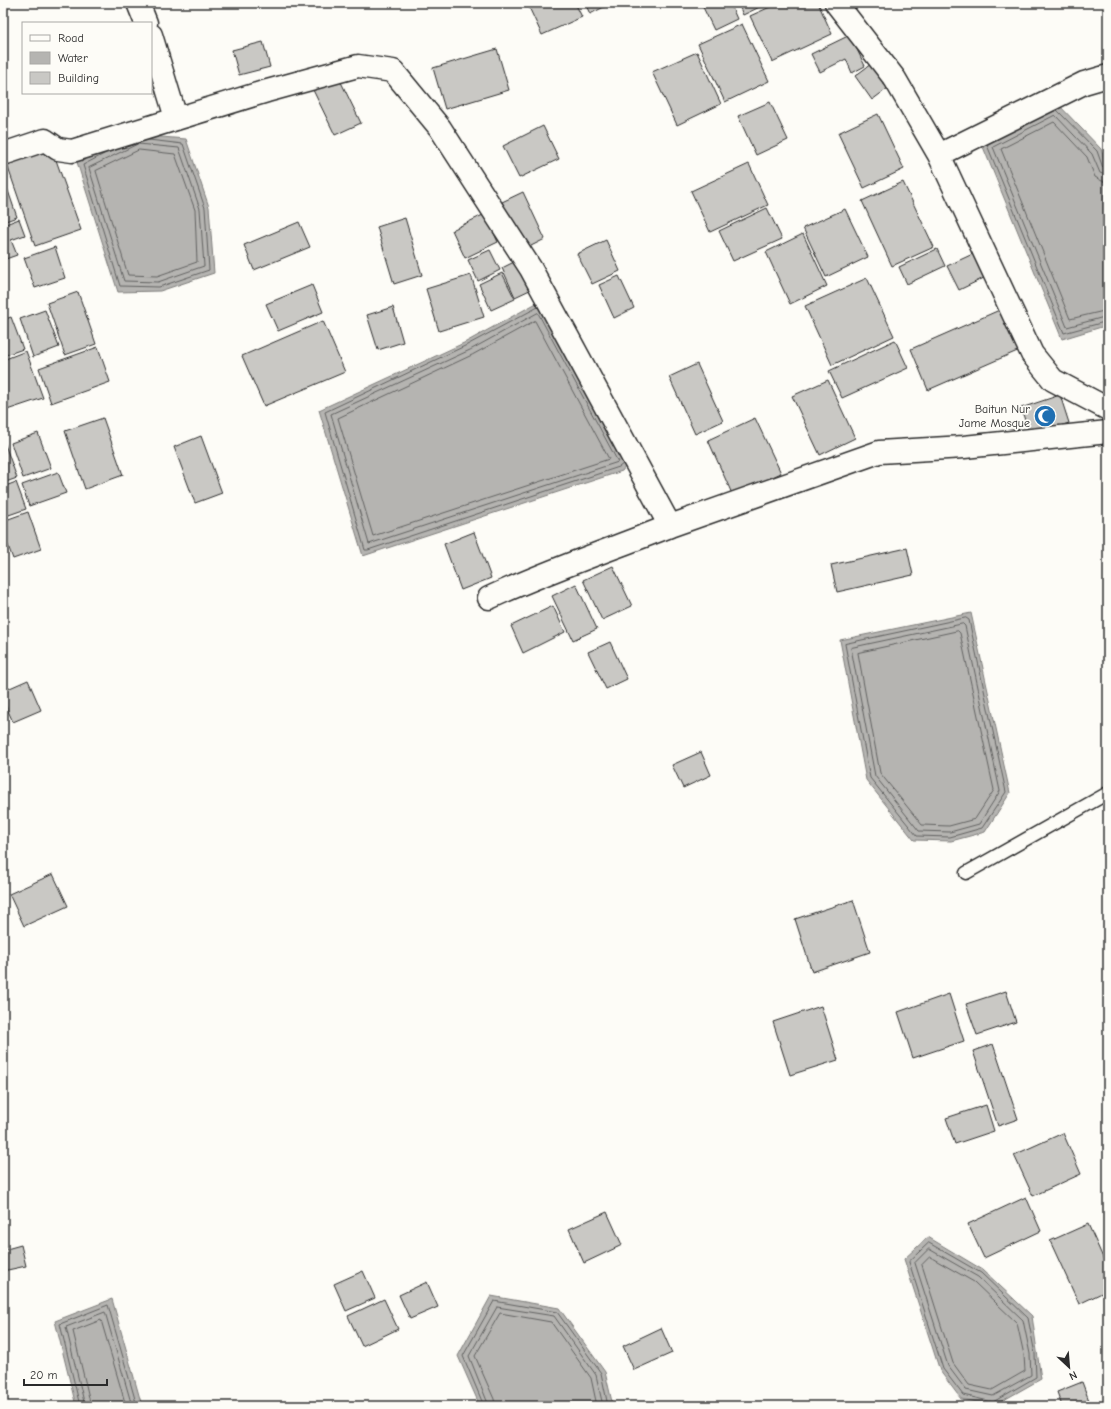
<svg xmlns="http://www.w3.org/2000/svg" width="1111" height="1409" font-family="'Comic Neue',sans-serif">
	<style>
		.water { fill: #b5b4b1; stroke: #7e7d7b }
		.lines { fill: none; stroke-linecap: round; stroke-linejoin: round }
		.shore { stroke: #626261; stroke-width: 1 }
		.building { fill: #c9c8c4; stroke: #2b2b2b }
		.lane-casing { stroke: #2b2b2b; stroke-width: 15 }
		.street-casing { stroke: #2b2b2b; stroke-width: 25 }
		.lane { stroke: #fdfcf7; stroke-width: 12 }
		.street { stroke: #fdfcf7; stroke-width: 22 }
		.labels { text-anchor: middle; stroke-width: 3.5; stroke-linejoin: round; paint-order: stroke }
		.poi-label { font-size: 12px; fill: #2b2b2b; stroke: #fdfcf7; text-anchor: end }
	</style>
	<rect width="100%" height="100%" fill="#fdfcf7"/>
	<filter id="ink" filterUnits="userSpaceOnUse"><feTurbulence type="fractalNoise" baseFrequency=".025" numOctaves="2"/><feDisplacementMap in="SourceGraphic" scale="8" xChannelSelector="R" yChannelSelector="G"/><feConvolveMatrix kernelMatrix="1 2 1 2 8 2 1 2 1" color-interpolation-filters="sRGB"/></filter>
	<g filter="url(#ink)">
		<path class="water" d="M 1057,103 L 1101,149 L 1108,172 L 1108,325 L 1062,339 L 981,142 Z
			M 136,135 L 186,139 L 209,207 L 214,273 L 160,291 L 118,292 L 77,162 Z
			M 542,300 L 629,462 L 622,471 L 363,556 L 319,410 L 466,342 Z
			M 971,613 L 1010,793 L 985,832 L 951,841 L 914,840 L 866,780 L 840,640 Z
			M 928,1237 L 983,1270 L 1032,1316 L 1041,1379 L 995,1405 L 961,1399 L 940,1371 L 904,1259 Z
			M 491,1296 L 559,1308 L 605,1372 L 613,1406 L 480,1406 L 458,1356 Z
			M 112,1299 L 142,1406 L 76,1406 L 55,1321 Z"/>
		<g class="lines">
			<path class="shore" d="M 1057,110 L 1097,151 L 1103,168 L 1108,171
				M 138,144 L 179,148 L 200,209 L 204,266 L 158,282 L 124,281 L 89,168 Z
				M 987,145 L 1064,333 L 1108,321
				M 139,150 L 175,154 L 195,210 L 197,262 L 157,276 L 128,275 L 96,171 Z
				M 106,153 L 83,165 L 120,286 L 159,287 L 209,270 L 205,208 L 183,144 L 149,140
				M 1108,176 L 1100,173 L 1092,154 L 1055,115 L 993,147 L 1067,327 L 1108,316
				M 1108,182 L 1102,181 L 1095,177 L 1087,157 L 1054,122 L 1001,149 L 1070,319 L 1108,310
				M 538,307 L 467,345 L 325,412 L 365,550 L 368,550 L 619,467 L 623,464
				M 538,313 L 618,462 L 369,544 L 331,414 L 470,350 Z
				M 535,321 L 609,459 L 373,536 L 338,418 L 472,355 Z
				M 966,618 L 969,620 L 1006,792 L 982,828 L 950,837 L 917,836 L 870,778 L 845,644 Z
				M 963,624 L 965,626 L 1000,791 L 979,824 L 950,832 L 919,831 L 875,776 L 851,648 Z
				M 958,631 L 960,633 L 994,790 L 975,819 L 949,826 L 922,825 L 880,773 L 858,653 Z
				M 929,1243 L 981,1273 L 1028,1318 L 1035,1354 L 1036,1377 L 993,1402 L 963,1395 L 943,1369 L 909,1262 Z
				M 929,1249 L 978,1277 L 1023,1320 L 1030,1354 L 1031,1375 L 993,1396 L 966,1390 L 948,1366 L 915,1263 Z
				M 930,1257 L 974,1282 L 1017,1323 L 1024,1355 L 1025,1371 L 992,1390 L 969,1385 L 953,1363 L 922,1265 Z
				M 80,1406 L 60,1324 L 108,1305 L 137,1406
				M 85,1406 L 66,1327 L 105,1312 L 132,1406
				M 91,1406 L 73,1331 L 101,1320 L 126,1406
				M 484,1406 L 463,1356 L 494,1301 L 557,1312 L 601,1373 L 608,1406
				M 489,1406 L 469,1356 L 497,1307 L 554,1316 L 596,1375 L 603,1406
				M 495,1406 L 494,1399 L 475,1356 L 500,1313 L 551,1322 L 591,1378 L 597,1406"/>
		</g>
		<path class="building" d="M 527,3 L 575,3 L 582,17 L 542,35 Z
			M 585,3 L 612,3 L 590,14 Z
			M 701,3 L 730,3 L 737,19 L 714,30 Z
			M 738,3 L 768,3 L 743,15 Z
			M 779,3 L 818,3 L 832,34 L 772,62 L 750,16 Z
			M 742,24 L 769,81 L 725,102 L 698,44 Z
			M 850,35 L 865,66 L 852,73 L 846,59 L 820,72 L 811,54 Z
			M 263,42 L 270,67 L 239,75 L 232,50 Z
			M 497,49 L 509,90 L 445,109 L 433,68 Z
			M 697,52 L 721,104 L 677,125 L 652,72 Z
			M 875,61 L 892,85 L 872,100 L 855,76 Z
			M 339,78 L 361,123 L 335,135 L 313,90 Z
			M 770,102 L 788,140 L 756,155 L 738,116 Z
			M 878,114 L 904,169 L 864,188 L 838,133 Z
			M 543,126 L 559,159 L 519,178 L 503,146 Z
			M 51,146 L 81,230 L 35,246 L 6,162 Z
			M 749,164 L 768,205 L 710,232 L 691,191 Z
			M 3,176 L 17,217 L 3,222 Z
			M 903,182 L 934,247 L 892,266 L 862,201 Z
			M 523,192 L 545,239 L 525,249 L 502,202 Z
			M 767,208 L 782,239 L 733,261 L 719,231 Z
			M 845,209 L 868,257 L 826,277 L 803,228 Z
			M 485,214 L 498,242 L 465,258 L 452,230 Z
			M 405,218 L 422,275 L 394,284 L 377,227 Z
			M 19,219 L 25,235 L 11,240 L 17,255 L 3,260 L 3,225 Z
			M 299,222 L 310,247 L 254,270 L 244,245 Z
			M 803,234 L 827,286 L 790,304 L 766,252 Z
			M 606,240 L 620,271 L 592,284 L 577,254 Z
			M 55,247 L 65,278 L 35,288 L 24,258 Z
			M 937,249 L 945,266 L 907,284 L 899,267 Z
			M 490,250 L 500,270 L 478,281 L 468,260 Z
			M 977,252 L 988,276 L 959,290 L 947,266 Z
			M 520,259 L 534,288 L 515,297 L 502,268 Z
			M 502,273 L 515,299 L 491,310 L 479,284 Z
			M 471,275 L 484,317 L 439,331 L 426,289 Z
			M 619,276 L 634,308 L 614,318 L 599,285 Z
			M 867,278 L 894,336 L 832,365 L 805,306 Z
			M 312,285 L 323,312 L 278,331 L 266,304 Z
			M 78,292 L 96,344 L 65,355 L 47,303 Z
			M 393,307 L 403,342 L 378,350 L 367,315 Z
			M 1004,308 L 1022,349 L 928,390 L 911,349 Z
			M 45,310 L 59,347 L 33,357 L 20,319 Z
			M 11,317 L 23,349 L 3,356 L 3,320 Z
			M 323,321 L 345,372 L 264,406 L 242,356 Z
			M 895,340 L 908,368 L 842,398 L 829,371 Z
			M 98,347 L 110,382 L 51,403 L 39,368 Z
			M 26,351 L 43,398 L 4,411 L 3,360 Z
			M 697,364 L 723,421 L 695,434 L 669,377 Z
			M 828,380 L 855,438 L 820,455 L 792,396 Z
			M 1060,395 L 1069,423 L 1030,436 L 1021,408 Z
			M 103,418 L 123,475 L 85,489 L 65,431 Z
			M 755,418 L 781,473 L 733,496 L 708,440 Z
			M 38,433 L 51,468 L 23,478 L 11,443 Z
			M 201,436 L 222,493 L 195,503 L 174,447 Z
			M 3,439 L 17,478 L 3,483 Z
			M 58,472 L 66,493 L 29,506 L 22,485 Z
			M 16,482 L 26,509 L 3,517 L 3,487 Z
			M 28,512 L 41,549 L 13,559 L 3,532 L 3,521 Z
			M 474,532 L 491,578 L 461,590 L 444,544 Z
			M 907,548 L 913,575 L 837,592 L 831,565 Z
			M 613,566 L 632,606 L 602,620 L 583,580 Z
			M 576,584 L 597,629 L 573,640 L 552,596 Z
			M 553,606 L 565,632 L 523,653 L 511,626 Z
			M 610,642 L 627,679 L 606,689 L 588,652 Z
			M 28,680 L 41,710 L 13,722 L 3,700 L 3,691 Z
			M 701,752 L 711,775 L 683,788 L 672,765 Z
			M 53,874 L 68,906 L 24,926 L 9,894 Z
			M 853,900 L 870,952 L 812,972 L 795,919 Z
			M 1006,991 L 1016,1022 L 977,1035 L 966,1004 Z
			M 949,994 L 964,1041 L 913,1058 L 898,1012 Z
			M 821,1006 L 838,1060 L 790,1075 L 773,1022 Z
			M 993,1044 L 1018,1119 L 998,1126 L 973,1051 Z
			M 986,1105 L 994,1131 L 955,1144 L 946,1118 Z
			M 1063,1133 L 1081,1174 L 1033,1196 L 1014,1155 Z
			M 1026,1197 L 1041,1231 L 984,1258 L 968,1224 Z
			M 607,1212 L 622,1245 L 584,1263 L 569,1229 Z
			M 1088,1224 L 1108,1269 L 1108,1290 L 1079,1304 L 1050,1241 Z
			M 21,1245 L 26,1266 L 3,1271 L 3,1250 Z
			M 363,1271 L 375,1298 L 346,1311 L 334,1284 Z
			M 427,1282 L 438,1307 L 410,1319 L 399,1295 Z
			M 384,1299 L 398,1329 L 362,1346 L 348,1316 Z
			M 661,1328 L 672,1353 L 634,1370 L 623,1346 Z
			M 1082,1382 L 1091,1406 L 1062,1406 L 1057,1392 Z"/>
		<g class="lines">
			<g class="lane-casing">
				<path id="lane" d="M 966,873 L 1108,793"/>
			</g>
			<g class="street-casing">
				<path id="street" d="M 138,3 L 146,23
					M 836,3 L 895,79 L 939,155 L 1032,354 L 1053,380 L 1108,409
					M 151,35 L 176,118
					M 3,154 L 45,140 L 58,149 L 72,151 L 267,91 L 358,66 L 393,71 L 440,128 L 531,269 L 670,526 L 879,452 L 964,447 L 1108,432
					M 939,155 L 1084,83 L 1108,76
					M 489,598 C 547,571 609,550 670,526"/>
			</g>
			<use href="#lane" class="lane"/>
			<use href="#street" class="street"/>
		</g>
	</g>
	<defs>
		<g id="mosque-disc" transform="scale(1.15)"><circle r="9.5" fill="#1f6fb2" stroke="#fdfcf7"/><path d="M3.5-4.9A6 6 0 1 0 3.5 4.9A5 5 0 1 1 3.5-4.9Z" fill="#fff"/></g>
	</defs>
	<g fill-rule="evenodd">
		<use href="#mosque-disc" x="1045" y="416"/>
	</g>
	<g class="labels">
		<g class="poi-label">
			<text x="1030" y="413">Baitun Nur<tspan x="1030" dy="14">Jame Mosque</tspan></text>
		</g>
	</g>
	<rect width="1111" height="1409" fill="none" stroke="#fdfcf7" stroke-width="16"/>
	<rect x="8" y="8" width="1095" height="1393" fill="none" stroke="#2b2b2b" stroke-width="1.5" filter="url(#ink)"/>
	<rect x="22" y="22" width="130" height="72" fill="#fdfcf7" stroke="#a9a8a5"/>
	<rect x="30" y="35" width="20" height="6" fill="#fdfcf7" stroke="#a9a8a5"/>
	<text x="58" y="42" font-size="12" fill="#2b2b2b">Road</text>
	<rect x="30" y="52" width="20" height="12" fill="#b5b4b1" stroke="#a9a8a5"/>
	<text x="58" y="62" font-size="12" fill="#2b2b2b">Water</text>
	<rect x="30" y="72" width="20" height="12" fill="#c9c8c4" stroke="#a9a8a5"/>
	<text x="58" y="82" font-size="12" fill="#2b2b2b">Building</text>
	<g transform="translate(1069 1367) rotate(154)" stroke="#fdfcf7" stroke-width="3" paint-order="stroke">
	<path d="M0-3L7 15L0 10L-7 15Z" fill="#2b2b2b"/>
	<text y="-6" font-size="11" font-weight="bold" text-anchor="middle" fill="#2b2b2b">N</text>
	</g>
	<path d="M24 1379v6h83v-6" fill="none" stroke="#2b2b2b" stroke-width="2"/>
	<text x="30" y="1379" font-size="12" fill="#2b2b2b" stroke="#fdfcf7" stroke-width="3" paint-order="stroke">20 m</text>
</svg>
